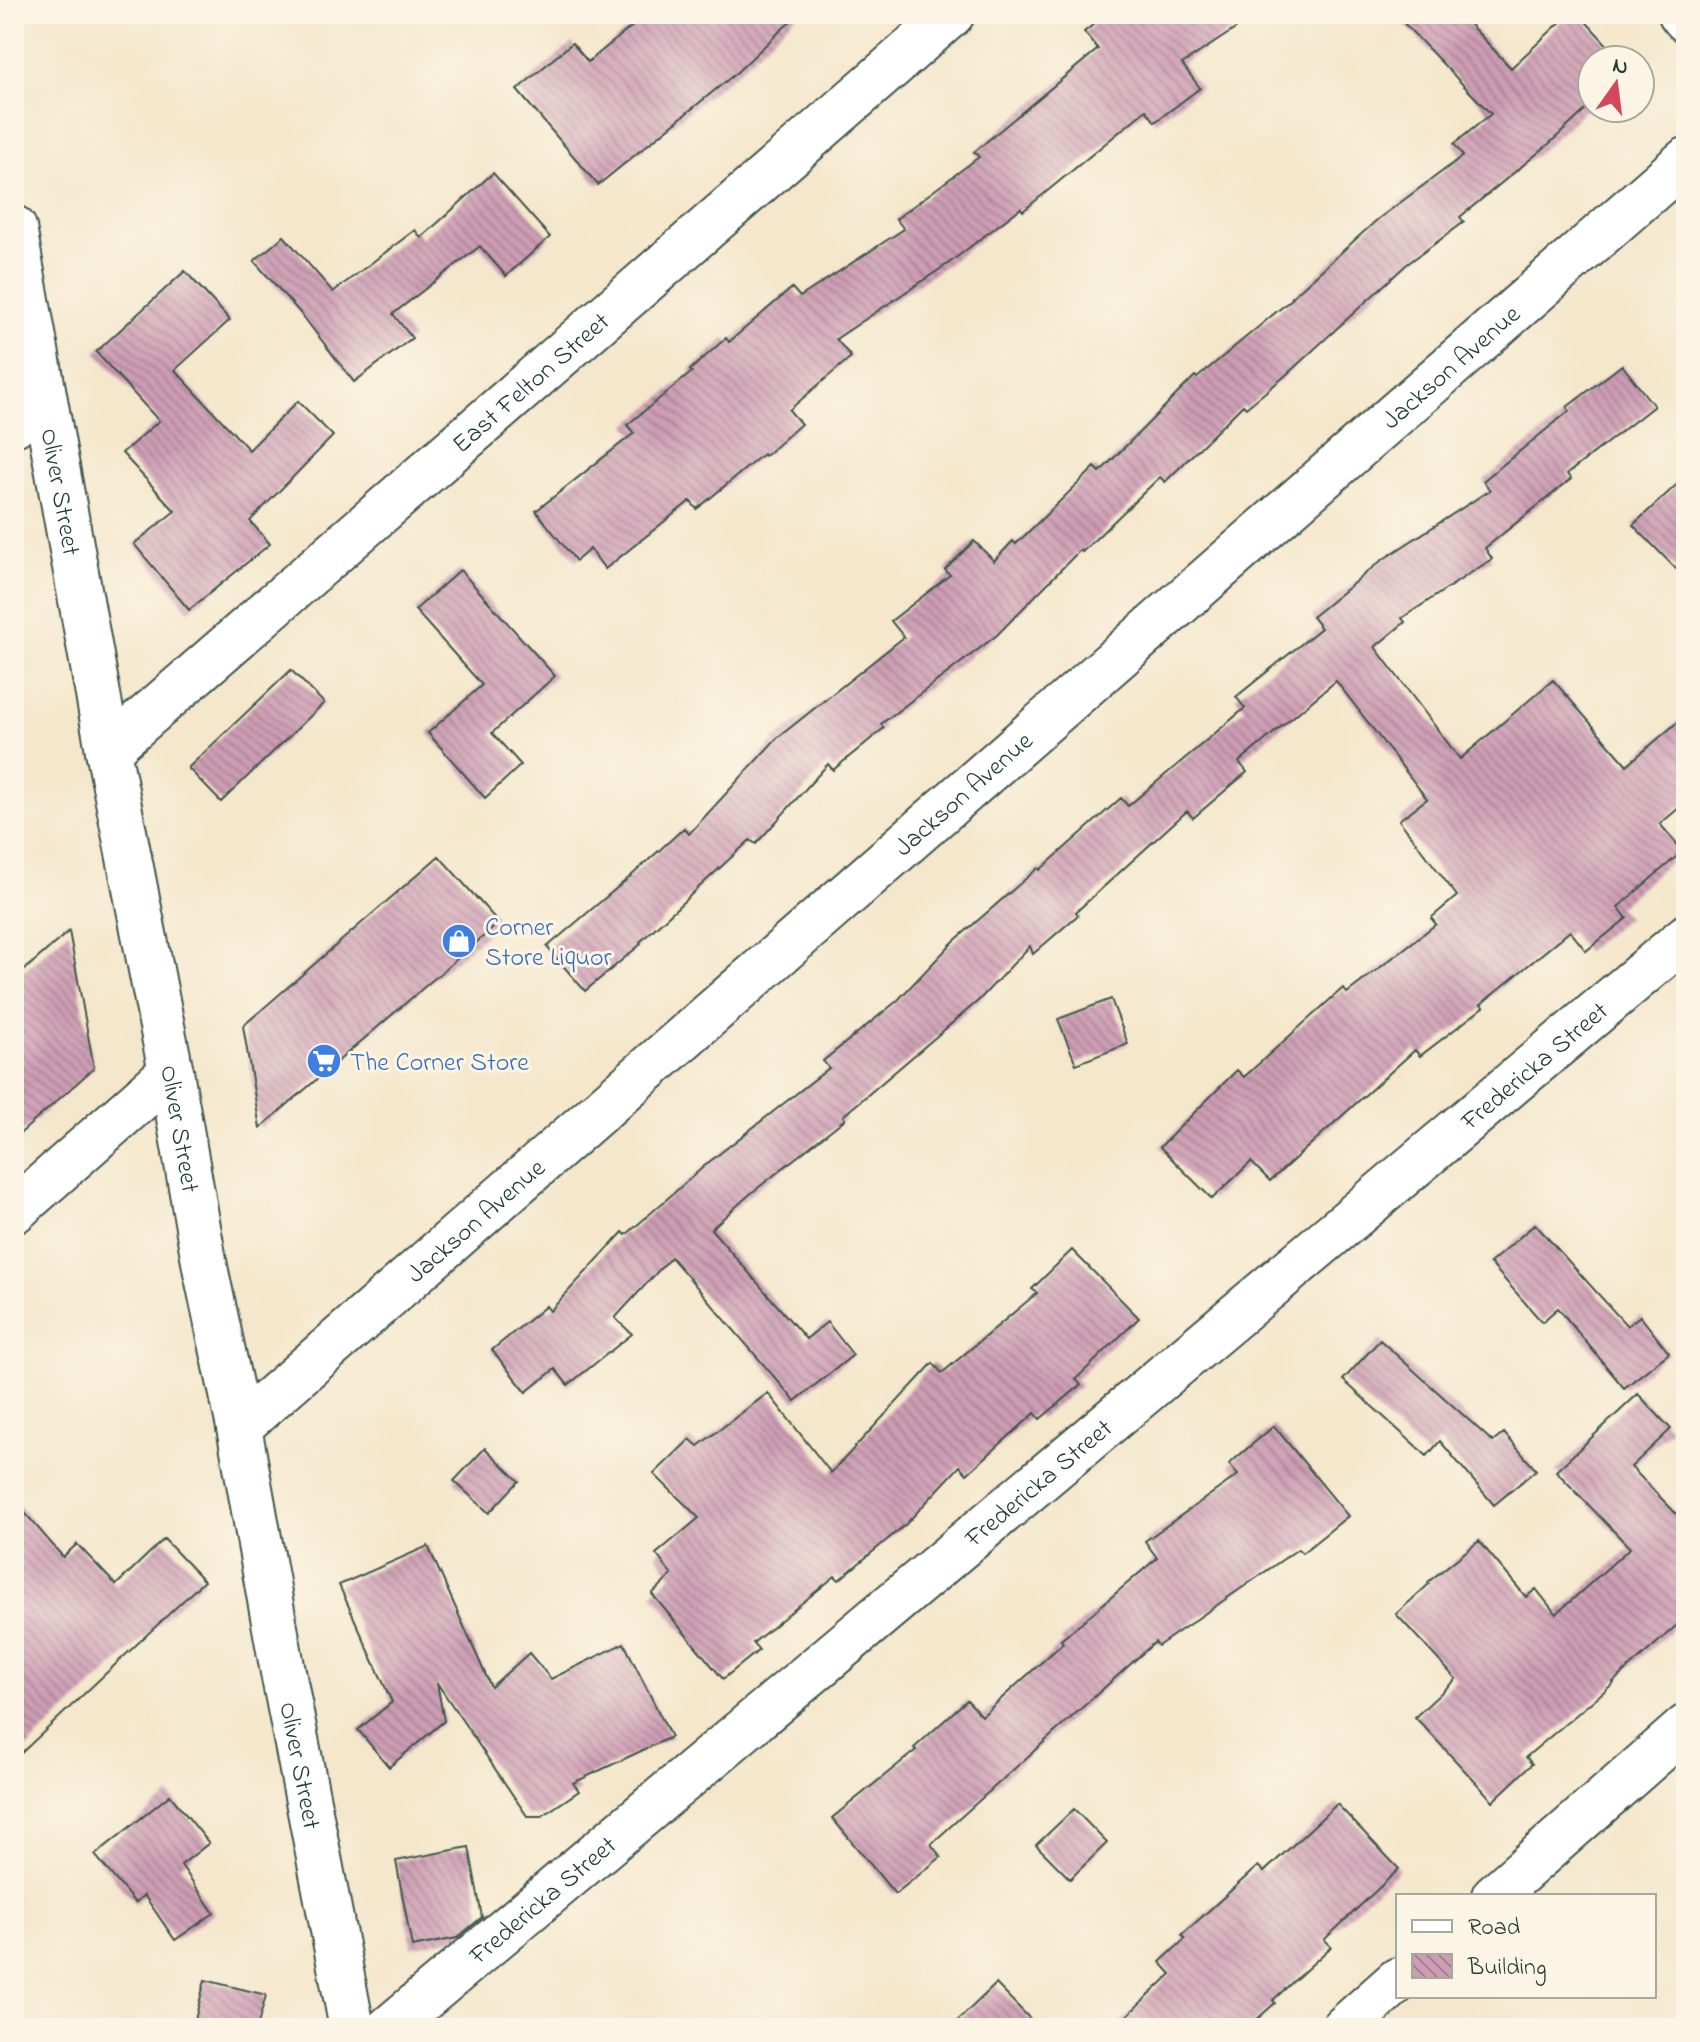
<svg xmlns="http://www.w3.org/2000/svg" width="1700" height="2042" font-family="'Indie Flower',sans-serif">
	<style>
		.building { fill: url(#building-back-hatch) }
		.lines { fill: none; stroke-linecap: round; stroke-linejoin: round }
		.street-casing { stroke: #3f564b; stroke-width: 48 }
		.secondary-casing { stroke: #3f564b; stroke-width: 48 }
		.street { stroke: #fff; stroke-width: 44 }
		.secondary { stroke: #fff; stroke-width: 44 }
		.labels { text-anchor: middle; stroke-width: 6; stroke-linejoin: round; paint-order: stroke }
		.street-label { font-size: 26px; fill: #1f3d34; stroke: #fcf5e5 }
		.shop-label { font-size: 26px; fill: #366cbe; stroke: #fcf5e5; text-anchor: start }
	</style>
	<defs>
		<pattern id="building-back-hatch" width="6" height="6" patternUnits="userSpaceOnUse" patternTransform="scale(2)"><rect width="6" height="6" fill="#cd9db4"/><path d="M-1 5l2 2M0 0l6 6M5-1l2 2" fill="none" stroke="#a68193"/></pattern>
	</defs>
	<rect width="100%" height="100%" fill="#fcf5e5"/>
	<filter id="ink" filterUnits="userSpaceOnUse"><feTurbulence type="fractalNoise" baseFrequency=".0125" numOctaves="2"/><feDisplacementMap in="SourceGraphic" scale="16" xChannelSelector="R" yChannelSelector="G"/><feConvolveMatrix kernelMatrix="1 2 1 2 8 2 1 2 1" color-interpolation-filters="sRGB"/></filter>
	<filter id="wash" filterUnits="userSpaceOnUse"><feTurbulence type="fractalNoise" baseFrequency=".006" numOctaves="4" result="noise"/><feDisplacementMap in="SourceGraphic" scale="32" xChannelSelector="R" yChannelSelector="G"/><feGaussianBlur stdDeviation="1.8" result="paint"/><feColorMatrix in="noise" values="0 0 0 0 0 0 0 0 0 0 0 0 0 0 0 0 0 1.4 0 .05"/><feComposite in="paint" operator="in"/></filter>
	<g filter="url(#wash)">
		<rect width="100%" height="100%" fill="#f4e7cc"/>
		<g id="blocks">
			<path class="building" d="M 647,14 L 798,14 L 736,73 L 598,185 L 517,90 L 572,43 L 588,62 Z
				M 1107,14 L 1258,14 L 1182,64 L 1200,88 L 1155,122 L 1146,110 L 1023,211 L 1021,208 L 949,263 L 836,339 L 851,357 L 789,410 L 801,424 L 765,456 L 763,454 L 697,509 L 690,501 L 605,569 L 590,549 L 576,561 L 536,511 L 634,433 L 627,425 L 692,372 L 690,370 L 726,338 L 729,342 L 792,288 L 800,297 L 904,229 L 896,219 L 979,157 L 974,152 L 1098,49 L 1084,32 Z
				M 1395,14 L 1460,14 L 1511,68 L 1569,14 L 1579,14 L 1621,60 L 1592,60 L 1592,104 L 1550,143 L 1460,217 L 1464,222 L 1406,265 L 1285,376 L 1246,408 L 1243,405 L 1165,482 L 1160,477 L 1082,552 L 1080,550 L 997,635 L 881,724 L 884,728 L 833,770 L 828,764 L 756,844 L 750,840 L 640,942 L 641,944 L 585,991 L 547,947 L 631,876 L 684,828 L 689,834 L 776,739 L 904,637 L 891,621 L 950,575 L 945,570 L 974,541 L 994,561 L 1013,541 L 1016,544 L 1095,467 L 1100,472 L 1195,376 L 1197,378 L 1293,298 L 1292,297 L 1378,219 L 1463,156 L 1454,144 L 1491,114 Z
				M 493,173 L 550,237 L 506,276 L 480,246 L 393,314 L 412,338 L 354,382 L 302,315 L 254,261 L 284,236 L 333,292 L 415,230 L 421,238 Z
				M 185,271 L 230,320 L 175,370 L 249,450 L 298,401 L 333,436 L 250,521 L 270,544 L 189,610 L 134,544 L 175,511 L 122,453 L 159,421 L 96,352 Z
				M 1622,365 L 1654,406 L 1567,474 L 1571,479 L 1485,548 L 1492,559 L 1402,618 L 1405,622 L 1375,647 L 1460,759 L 1553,680 L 1627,765 L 1686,715 L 1686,802 L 1660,824 L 1683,851 L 1618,907 L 1627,918 L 1586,951 L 1570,931 L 1481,1004 L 1484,1007 L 1420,1056 L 1415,1050 L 1270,1181 L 1251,1162 L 1212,1199 L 1160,1147 L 1237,1070 L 1244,1077 L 1343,988 L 1347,993 L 1436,924 L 1431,918 L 1457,896 L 1399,820 L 1427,799 L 1336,681 L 1239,762 L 1247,772 L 1193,818 L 1187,811 L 1076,912 L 1078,915 L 1033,954 L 1030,946 L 978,1001 L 843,1116 L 845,1119 L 749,1195 L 711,1229 L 806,1339 L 827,1322 L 853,1355 L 795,1401 L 671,1257 L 615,1318 L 632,1334 L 568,1385 L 555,1369 L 526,1392 L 492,1350 L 546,1306 L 550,1311 L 623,1232 L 626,1235 L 709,1162 L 829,1068 L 823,1061 L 897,1001 L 952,943 L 1038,868 L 1040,870 L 1121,798 L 1128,806 L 1245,708 L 1236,697 L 1321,628 L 1312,617 L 1382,560 L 1490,490 L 1483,481 L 1569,411 L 1567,407 Z
				M 1686,476 L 1686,579 L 1633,525 Z
				M 460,570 L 555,676 L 492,733 L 521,765 L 485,798 L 428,733 L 482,685 L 415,610 Z
				M 291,670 L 324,703 L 221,802 L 188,768 Z
				M 439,856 L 499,923 L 260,1128 L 243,1026 Z
				M 69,931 L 94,1068 L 14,1139 L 14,979 Z
				M 1111,999 L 1128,1044 L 1076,1064 L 1058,1019 Z
				M 1535,1224 L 1627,1326 L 1640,1316 L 1669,1353 L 1624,1388 L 1558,1308 L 1542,1322 L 1490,1263 Z
				M 1072,1250 L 1139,1318 L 1076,1379 L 1081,1385 L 1040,1419 L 1035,1413 L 967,1474 L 960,1466 L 906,1524 L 839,1580 L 835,1576 L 753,1643 L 759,1650 L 723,1679 L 652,1594 L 672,1575 L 656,1554 L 699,1518 L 654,1474 L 690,1439 L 698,1446 L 768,1393 L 831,1473 L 933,1363 L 942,1373 L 1037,1293 L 1032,1289 Z
				M 1380,1340 L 1493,1442 L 1504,1433 L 1536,1470 L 1494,1505 L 1440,1441 L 1427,1456 L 1343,1380 Z
				M 1638,1394 L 1671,1429 L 1631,1467 L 1686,1524 L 1686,1617 L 1613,1682 L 1614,1683 L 1526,1757 L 1532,1764 L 1493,1801 L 1415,1717 L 1456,1679 L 1396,1614 L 1429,1584 L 1428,1582 L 1479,1541 L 1526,1597 L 1536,1589 L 1556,1614 L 1630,1548 L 1556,1471 Z
				M 1274,1426 L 1348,1516 L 1302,1553 L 1298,1549 L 1158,1646 L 1155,1642 L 931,1844 L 941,1857 L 895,1894 L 832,1818 L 916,1750 L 914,1748 L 967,1700 L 982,1716 L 1063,1643 L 1061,1640 L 1157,1558 L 1145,1541 L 1238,1475 L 1229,1464 Z
				M 485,1448 L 519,1481 L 489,1513 L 454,1481 Z
				M 14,1500 L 63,1557 L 77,1544 L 116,1585 L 164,1539 L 204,1581 L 14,1760 Z
				M 428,1546 L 491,1687 L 529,1653 L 551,1679 L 624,1643 L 671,1737 L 573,1783 L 579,1791 L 542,1816 L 527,1816 L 437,1683 L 444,1721 L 389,1767 L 358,1730 L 392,1702 L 339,1585 Z
				M 170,1795 L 209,1843 L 181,1865 L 214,1913 L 175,1940 L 144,1895 L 135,1903 L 95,1855 Z
				M 1337,1804 L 1399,1869 L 1324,1940 L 1331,1947 L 1273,2000 L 1275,2003 L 1247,2028 L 1114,2028 L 1171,1974 L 1160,1962 L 1185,1939 L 1182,1935 L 1258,1866 L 1264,1872 Z
				M 1074,1809 L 1107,1843 L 1070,1879 L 1036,1845 Z
				M 469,1847 L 482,1917 L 457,1938 L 412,1947 L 396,1861 Z
				M 205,1980 L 266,1995 L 257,2028 L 193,2028 Z
				M 996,1984 L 1039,2028 L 950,2028 Z"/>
		</g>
	</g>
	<g filter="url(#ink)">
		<use href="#blocks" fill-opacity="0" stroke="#3f564b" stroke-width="2"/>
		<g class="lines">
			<g class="street-casing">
				<g id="street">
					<path d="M 1681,14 L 1686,20"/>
					<path d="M 14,424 L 44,398"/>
					<path id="s1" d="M 108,750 L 952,14"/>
					<path d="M 14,1211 L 171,1072"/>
					<path id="s2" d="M 239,1427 L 1686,160"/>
					<path d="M 1494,1896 L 1686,1727"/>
					<path id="s3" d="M 389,2028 L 1686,937"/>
					<path d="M 1344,2028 L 1398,1980"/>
				</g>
			</g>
			<g class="secondary-casing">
				<g id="secondary">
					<path id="s4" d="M 14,228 L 108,750 L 171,1072 L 205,1267 L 239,1427 L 283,1672 L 352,2028"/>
				</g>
			</g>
			<use href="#street" class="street"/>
			<use href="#secondary" class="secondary"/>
		</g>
	</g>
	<defs>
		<g id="shop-disc" transform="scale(1.8)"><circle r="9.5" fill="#3f7fe0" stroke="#fcf5e5"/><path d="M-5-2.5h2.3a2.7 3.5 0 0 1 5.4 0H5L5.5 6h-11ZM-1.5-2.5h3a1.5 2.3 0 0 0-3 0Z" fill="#fff"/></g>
		<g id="supermarket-disc" transform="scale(1.8)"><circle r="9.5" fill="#3f7fe0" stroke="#fcf5e5"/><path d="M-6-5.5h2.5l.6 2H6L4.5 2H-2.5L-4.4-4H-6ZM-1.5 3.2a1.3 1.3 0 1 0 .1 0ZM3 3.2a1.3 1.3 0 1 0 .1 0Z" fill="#fff"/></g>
	</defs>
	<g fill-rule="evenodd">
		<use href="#shop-disc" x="459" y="941"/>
		<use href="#supermarket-disc" x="324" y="1061"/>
	</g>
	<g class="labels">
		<g class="street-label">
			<text dy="9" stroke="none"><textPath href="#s2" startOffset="1610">Jackson Avenue</textPath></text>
			<text dy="9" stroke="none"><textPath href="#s1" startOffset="560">East Felton Street</textPath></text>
			<text dy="9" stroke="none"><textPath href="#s4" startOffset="268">Oliver Street</textPath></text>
			<text dy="9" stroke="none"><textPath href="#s2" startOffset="962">Jackson Avenue</textPath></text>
			<text dy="9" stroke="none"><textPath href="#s3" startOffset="1496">Fredericka Street</textPath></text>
			<text dy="9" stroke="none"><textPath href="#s4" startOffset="916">Oliver Street</textPath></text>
			<text dy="9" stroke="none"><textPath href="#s2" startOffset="314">Jackson Avenue</textPath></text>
			<text dy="9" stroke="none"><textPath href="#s3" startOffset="848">Fredericka Street</textPath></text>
			<text dy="9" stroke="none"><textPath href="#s4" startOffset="1564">Oliver Street</textPath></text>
			<text dy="9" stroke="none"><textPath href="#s3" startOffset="200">Fredericka Street</textPath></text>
		</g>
		<g class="shop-label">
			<text x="485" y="935">Corner<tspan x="485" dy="30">Store Liquor</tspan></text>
			<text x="350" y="1070">The Corner Store</text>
		</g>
	</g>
	<rect width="1700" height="2042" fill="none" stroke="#fcf5e5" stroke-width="48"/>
	<rect x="1396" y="1894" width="260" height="104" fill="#fcf5e5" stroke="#a4ab9e" stroke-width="2"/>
	<rect x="1412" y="1920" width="40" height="12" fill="#ffffff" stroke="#a4ab9e" stroke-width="2"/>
	<text x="1468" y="1934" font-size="24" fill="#1f3d34">Road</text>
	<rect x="1412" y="1954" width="40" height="24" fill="url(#building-back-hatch)" stroke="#a4ab9e" stroke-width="2"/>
	<text x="1468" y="1974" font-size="24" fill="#1f3d34">Building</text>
	<g transform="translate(1616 84) rotate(14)"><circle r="38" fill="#fcf5e5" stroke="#a4ab9e" stroke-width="2"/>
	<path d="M0-6L14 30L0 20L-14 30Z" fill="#d1495b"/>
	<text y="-12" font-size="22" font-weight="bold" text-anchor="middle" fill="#1f3d34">N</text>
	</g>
</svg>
